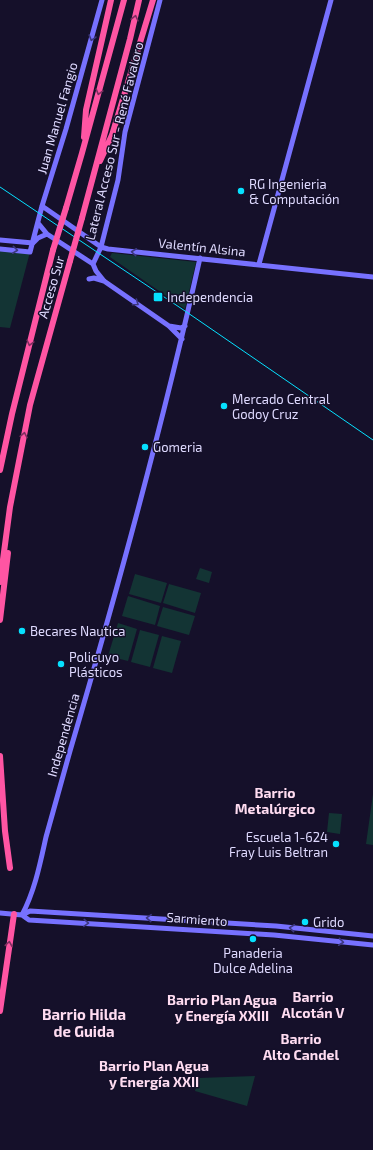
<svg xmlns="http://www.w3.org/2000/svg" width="373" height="1150" font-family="'Exo 2',sans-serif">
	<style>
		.green { fill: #133434 }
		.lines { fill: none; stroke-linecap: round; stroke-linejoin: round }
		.secondary { stroke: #7771ff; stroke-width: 5 }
		.highway { stroke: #ff55a3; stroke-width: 6 }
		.tram { stroke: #06e1ff; stroke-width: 1 }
		.highway-bridge { stroke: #ff55a3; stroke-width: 6 }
		.oneway { stroke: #7e2f60 }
		.oneway2 { stroke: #3c377f }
		.poi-dot { fill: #06e1ff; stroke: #15102a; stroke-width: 1.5 }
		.labels { text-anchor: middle; stroke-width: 3; stroke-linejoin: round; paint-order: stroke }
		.street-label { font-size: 13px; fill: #dfdaff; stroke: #15102a }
		.poi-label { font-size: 13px; fill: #dfdaff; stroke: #15102a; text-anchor: start }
		.neighbourhood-label { font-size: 14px; font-weight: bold; fill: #ffdcf1; stroke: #15102a }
		.quarter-label { font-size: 15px; font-weight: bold; fill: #ffdcf1; stroke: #15102a }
	</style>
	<rect width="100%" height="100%" fill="#15102a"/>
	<path class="green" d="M 0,249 L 30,252 L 10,328 L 0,327 Z
		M 112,253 L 196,262 L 185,309 L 110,257 Z
		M 200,568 L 212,572 L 209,583 L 196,579 Z
		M 135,574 L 167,583 L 161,603 L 129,594 Z
		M 169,584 L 201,593 L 195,613 L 163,603 Z
		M 128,596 L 160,606 L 155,625 L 122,616 Z
		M 163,607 L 195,616 L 189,635 L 157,626 Z
		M 118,623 L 137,629 L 128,661 L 108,656 Z
		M 140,630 L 159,635 L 150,667 L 131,662 Z
		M 162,636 L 181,641 L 172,673 L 153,668 Z
		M 373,794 L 373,845 L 366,844 Z
		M 329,813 L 342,814 L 340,834 L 327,832 Z
		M 255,1076 L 247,1106 L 195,1091 L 199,1078 Z"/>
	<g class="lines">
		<path class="secondary" d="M 42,206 L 101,247 L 108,249 L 373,277
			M 38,223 L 47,234 L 93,264
			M 0,240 L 33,243
			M 34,242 L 38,238 L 47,234
			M 0,249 L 30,252 L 42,206 L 66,129 L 102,0
			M 93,264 L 101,247 L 118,180 L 125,132 L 160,0
			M 93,264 L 96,271 L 104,281 L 169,326 L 182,339
			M 259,264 L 331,0
			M 89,279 L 94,278 L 104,281
			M 169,326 L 181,328 L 185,326
			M 0,913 L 22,915 L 29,920 L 274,935 L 373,945
			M 22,915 C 35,890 40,864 46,837 C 54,808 62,780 70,751 C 118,588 163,424 200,258
			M 22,915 L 30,911 L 276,926 L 373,936"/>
		<path class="highway" d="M 84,137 L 86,110 L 111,0
			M 100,161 L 112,135 L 153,0
			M 66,208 L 82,153 L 124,0
			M 82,218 L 130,39 L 139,0
			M 0,470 L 12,414 L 53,250
			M 0,582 L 10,507 L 30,405 L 70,261
			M 0,620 L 8,553
			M 0,756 L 5,831 L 10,868
			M 0,1011 L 14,914"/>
		<path class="tram" d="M 0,187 L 188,313 L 373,440"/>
		<path class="highway-bridge" d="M 53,250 L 66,208
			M 70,261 L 82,218"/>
	</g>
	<defs><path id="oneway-chevron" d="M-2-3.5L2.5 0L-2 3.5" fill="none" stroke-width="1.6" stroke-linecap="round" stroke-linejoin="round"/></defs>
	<g class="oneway">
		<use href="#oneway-chevron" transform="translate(135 18) rotate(-77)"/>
		<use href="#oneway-chevron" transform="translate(99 92) rotate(105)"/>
		<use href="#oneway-chevron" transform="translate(30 343) rotate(104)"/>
		<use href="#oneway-chevron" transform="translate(24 435) rotate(-79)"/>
		<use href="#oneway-chevron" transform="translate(9 944) rotate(-81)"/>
	</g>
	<g class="oneway2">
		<use href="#oneway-chevron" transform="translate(92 38) rotate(106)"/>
		<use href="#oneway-chevron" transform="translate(15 250) rotate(6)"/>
		<use href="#oneway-chevron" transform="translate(134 252) rotate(-174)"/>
		<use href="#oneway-chevron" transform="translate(136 303) rotate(35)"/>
		<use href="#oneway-chevron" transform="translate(149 918) rotate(-177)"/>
		<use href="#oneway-chevron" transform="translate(86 923) rotate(3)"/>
		<use href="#oneway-chevron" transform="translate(292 928) rotate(-174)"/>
		<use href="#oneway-chevron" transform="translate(341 942) rotate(6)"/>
	</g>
	<g class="poi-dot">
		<circle cx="241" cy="191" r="4"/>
		<rect x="153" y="292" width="10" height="10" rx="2"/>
		<circle cx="224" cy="406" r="4"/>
		<circle cx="145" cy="447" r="4"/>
		<circle cx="22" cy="631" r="4"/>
		<circle cx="61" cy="664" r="4"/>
		<circle cx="336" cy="844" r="4"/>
		<circle cx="305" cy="922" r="4"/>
		<circle cx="253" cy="939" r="4"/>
	</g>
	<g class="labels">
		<g class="street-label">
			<text transform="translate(57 118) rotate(-74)" y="5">Juan Manuel Fangio</text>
			<text transform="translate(114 141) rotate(-76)" y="5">Lateral Acceso Sur - René Favaloro</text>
			<text transform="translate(202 247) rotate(6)" y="5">Valentín Alsina</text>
			<text transform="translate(51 287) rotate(-74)" y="5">Acceso Sur</text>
			<text transform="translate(63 735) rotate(-74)" y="5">Independencia</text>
			<text transform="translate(197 919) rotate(4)" y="5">Sarmiento</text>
		</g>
		<g class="poi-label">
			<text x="249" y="189">RG Ingenieria<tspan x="249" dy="15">&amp; Computación</tspan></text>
			<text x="167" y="302">Independencia</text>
			<text x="232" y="404">Mercado Central<tspan x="232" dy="15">Godoy Cruz</tspan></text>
			<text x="153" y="452">Gomeria</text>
			<text x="30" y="636">Becares Nautica</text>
			<text x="69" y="662">Policuyo<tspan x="69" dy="15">Plásticos</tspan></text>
			<text x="328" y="842" text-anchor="end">Escuela 1-624<tspan x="328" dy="15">Fray Luis Beltran</tspan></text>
			<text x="313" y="927">Grido</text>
			<text x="253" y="958" text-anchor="middle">Panaderia<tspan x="253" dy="15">Dulce Adelina</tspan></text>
		</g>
		<g class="neighbourhood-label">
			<text x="275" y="798">Barrio<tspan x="275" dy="16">Metalúrgico</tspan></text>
			<text x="313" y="1002">Barrio<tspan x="313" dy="16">Alcotán V</tspan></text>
			<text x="222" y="1005">Barrio Plan Agua<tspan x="222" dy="16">y Energía XXIII</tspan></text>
			<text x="301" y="1044">Barrio<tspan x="301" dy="16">Alto Candel</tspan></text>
			<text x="154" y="1071">Barrio Plan Agua<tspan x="154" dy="16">y Energía XXII</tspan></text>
		</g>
		<g class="quarter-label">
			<text x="84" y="1020">Barrio Hilda<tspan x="84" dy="17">de Guida</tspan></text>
		</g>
	</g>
</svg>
